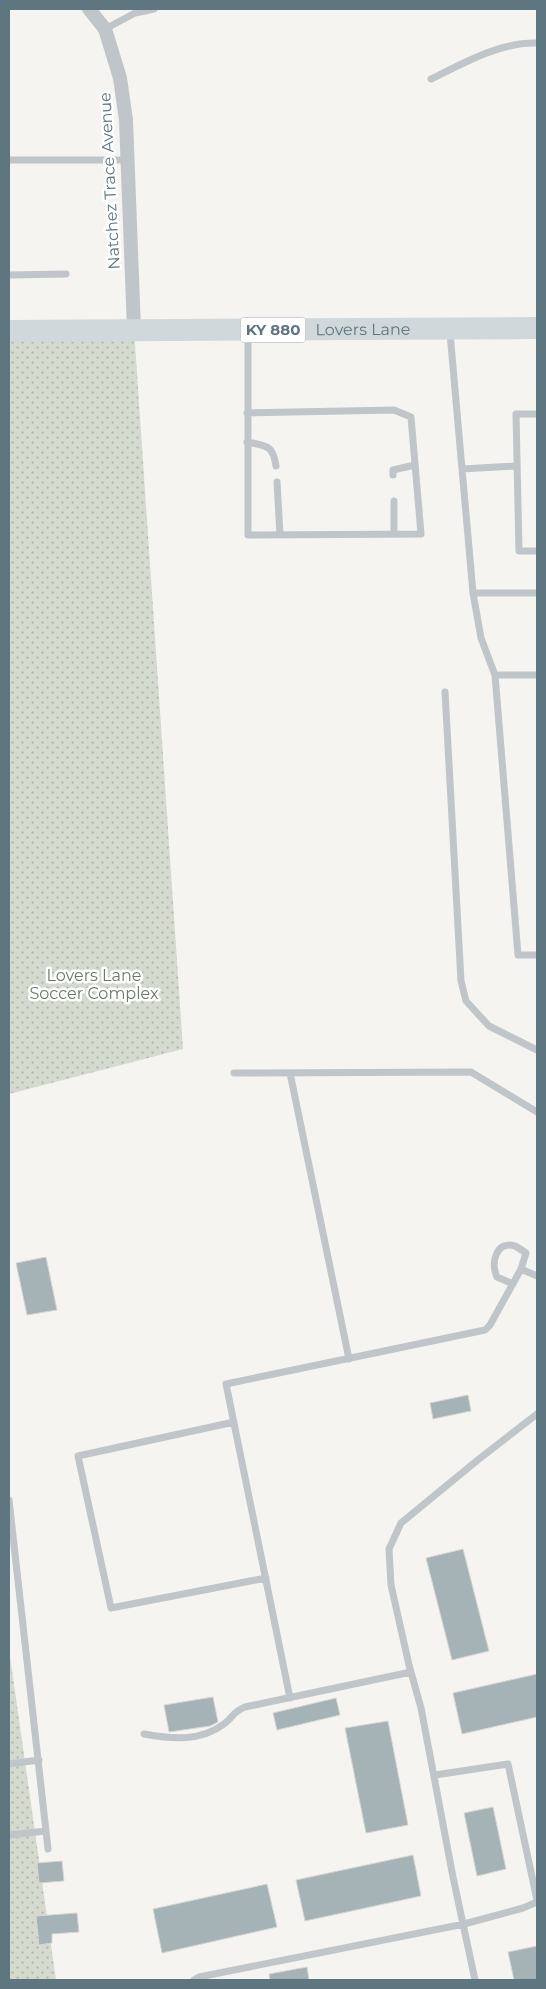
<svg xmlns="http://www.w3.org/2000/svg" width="546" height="1989" font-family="Montserrat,sans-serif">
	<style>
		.park { fill: url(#park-dots) }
		.building { fill: #a5b2b6; stroke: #d6d6d3 }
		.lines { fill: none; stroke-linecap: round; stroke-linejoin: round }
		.lane { stroke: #bfc5c8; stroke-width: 7 }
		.street { stroke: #bfc5c8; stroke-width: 14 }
		.primary { stroke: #d1d8db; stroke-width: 22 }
		.labels { text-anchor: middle; stroke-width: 5; stroke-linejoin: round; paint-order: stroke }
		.shield { fill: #fff; stroke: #8e9fa5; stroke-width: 1 }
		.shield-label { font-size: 15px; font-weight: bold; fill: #5d767f }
		.street-label { font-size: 16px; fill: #5d767f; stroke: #fff }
		.park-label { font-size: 16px; fill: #6b7b60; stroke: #fff }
	</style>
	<defs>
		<pattern id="park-dots" width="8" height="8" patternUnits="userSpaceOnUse" patternTransform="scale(1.25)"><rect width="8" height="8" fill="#d5dacf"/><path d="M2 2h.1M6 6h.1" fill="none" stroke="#b0b5ad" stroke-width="1.8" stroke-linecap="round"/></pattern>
	</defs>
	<rect width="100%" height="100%" fill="#f5f4f0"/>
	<path class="park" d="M 134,329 L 183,1049 L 9,1094 L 9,331 Z
		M 9,1649 L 56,1980 L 9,1980 Z"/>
	<path class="building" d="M 46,1257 L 57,1310 L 27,1315 L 16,1263 Z
		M 468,1395 L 471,1411 L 433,1419 L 430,1403 Z
		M 463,1549 L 489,1651 L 452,1660 L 426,1558 Z
		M 537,1674 L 537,1717 L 462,1734 L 453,1693 Z
		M 213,1697 L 218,1722 L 210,1726 L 169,1732 L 164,1705 Z
		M 336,1698 L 340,1715 L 277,1730 L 273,1713 Z
		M 388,1721 L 408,1825 L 366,1833 L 345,1728 Z
		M 493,1807 L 506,1869 L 477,1876 L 464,1813 Z
		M 413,1855 L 421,1896 L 305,1921 L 296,1880 Z
		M 62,1861 L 64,1881 L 39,1883 L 37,1863 Z
		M 267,1884 L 277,1927 L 162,1953 L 153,1909 Z
		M 77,1913 L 79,1932 L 52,1934 L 52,1943 L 39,1945 L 36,1916 Z
		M 537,1946 L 537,1980 L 514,1980 L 508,1952 Z
		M 307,1967 L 309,1980 L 270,1980 L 269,1974 Z"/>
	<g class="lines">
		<path class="lane" d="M 105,29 L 135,13 L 154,9
			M 431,79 C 464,63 500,42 537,43
			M 9,160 L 128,160
			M 9,275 L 66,274
			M 450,333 L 473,593 L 481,638 L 495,675 L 518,955 L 537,955
			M 247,413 L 394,410 L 411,417 L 421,534 L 248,535 L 248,333
			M 537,414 L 516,414 L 519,551 L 537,551
			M 247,442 C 267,446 273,445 276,466
			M 462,469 L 516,466
			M 393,475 L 393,470 L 415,465
			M 277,482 L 280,535
			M 394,501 L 394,534
			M 473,593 L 537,593
			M 495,675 L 537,675
			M 445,692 L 461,981 L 466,1001 L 489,1026 L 537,1050
			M 234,1073 L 471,1072 L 537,1112
			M 290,1073 L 349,1359
			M 513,1284 L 497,1277 C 490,1262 497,1240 515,1246 C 519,1248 523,1251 526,1253 L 521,1269
			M 234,1422 L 78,1456 L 111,1608 L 266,1578
			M 9,1500 L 48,1849
			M 290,1698 L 226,1384 L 485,1330 L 490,1325 L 521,1269 L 537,1276
			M 144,1734 C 172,1739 200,1742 224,1724 C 234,1717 232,1712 245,1707 L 411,1672
			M 9,1764 L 39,1760
			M 435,1775 L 508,1764 L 537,1900
			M 9,1835 L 46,1831
			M 194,1980 L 199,1977 L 464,1924 L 523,1908 L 537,1902
			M 475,1980 L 453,1877 L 421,1708 L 409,1665 L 391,1585 L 389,1549 L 401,1523 L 479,1459 L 537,1414"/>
		<path class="street" d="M 89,9 L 105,29 L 120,78 L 126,120 L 134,329"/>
		<path class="primary" id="s1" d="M 9,331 L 537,328"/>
	</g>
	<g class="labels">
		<rect class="shield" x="240.5" y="317.5" width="65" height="25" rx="4"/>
		<g class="shield-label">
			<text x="273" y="335">KY 880</text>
		</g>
		<g class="street-label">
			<text transform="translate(109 181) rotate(-93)" y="6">Natchez Trace Avenue</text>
			<text dy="6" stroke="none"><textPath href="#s1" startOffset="354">Lovers Lane</textPath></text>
		</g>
		<g class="park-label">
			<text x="94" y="981">Lovers Lane<tspan x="94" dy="18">Soccer Complex</tspan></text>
		</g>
	</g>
	<rect width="546" height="1989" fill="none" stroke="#5d767f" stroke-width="20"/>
</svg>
